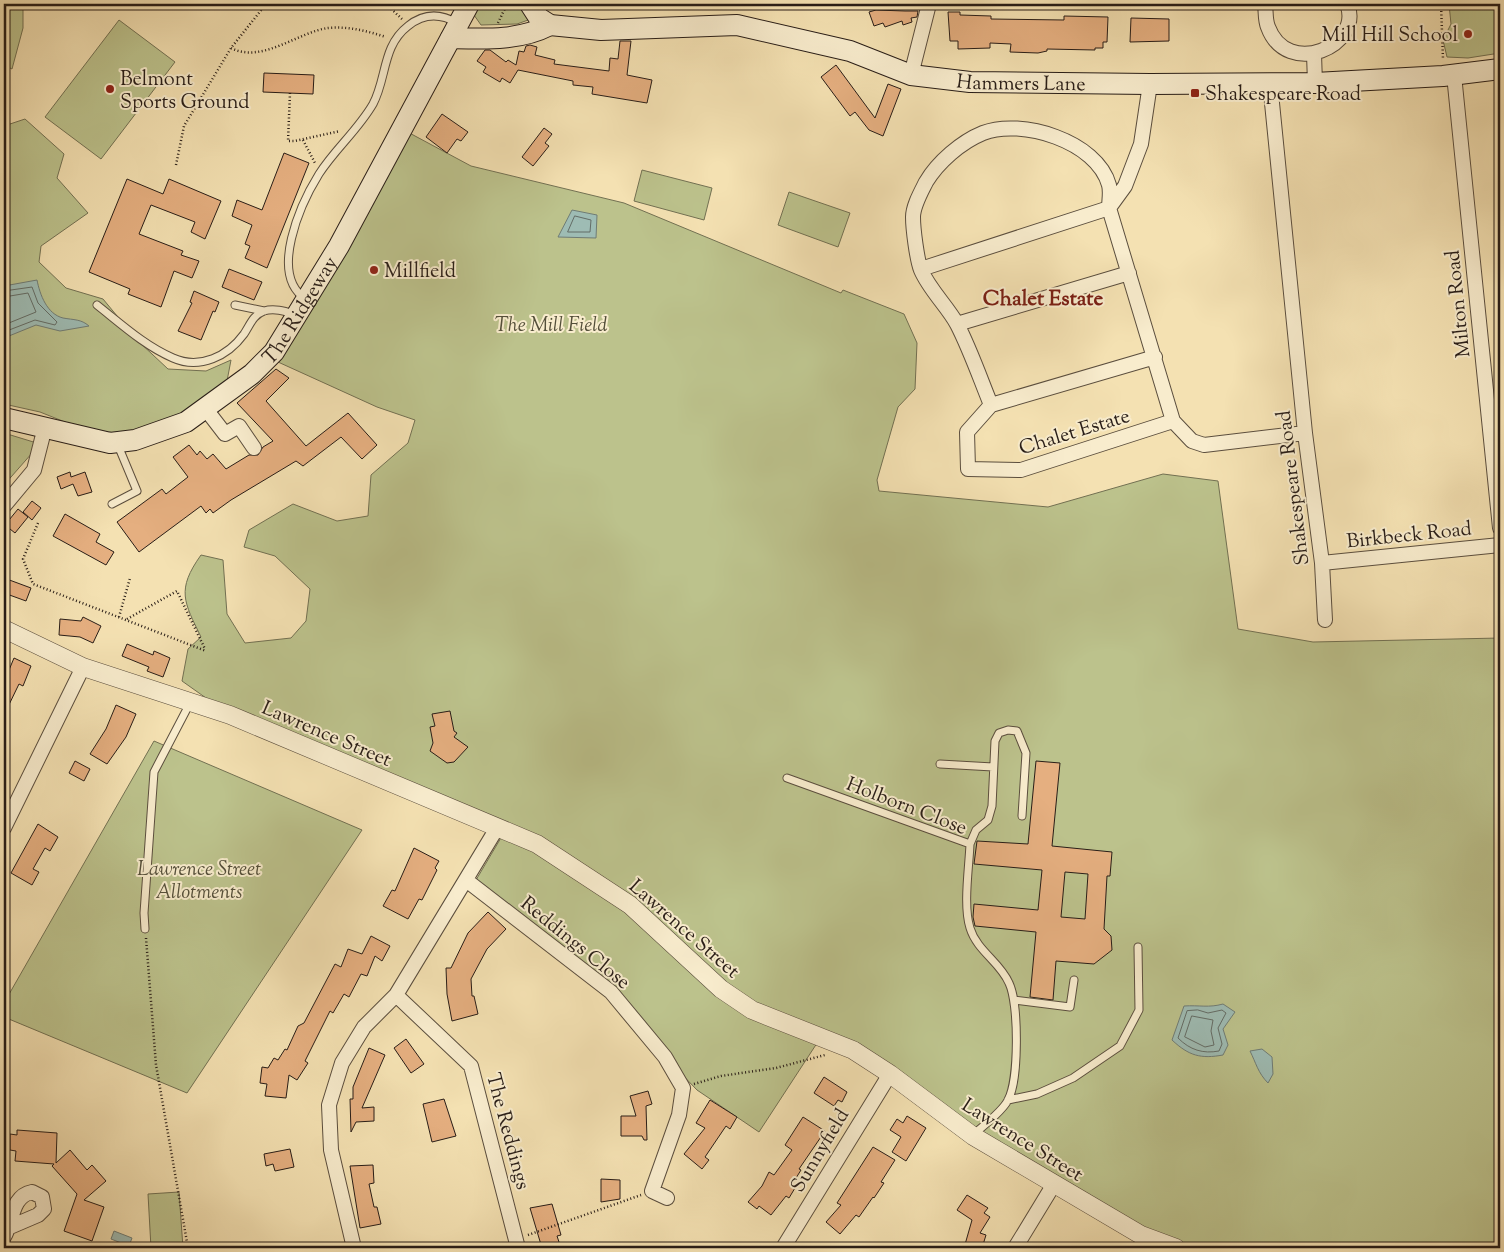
<svg xmlns="http://www.w3.org/2000/svg" width="1504" height="1252" font-family="'Sorts Mill Goudy',serif">
	<style>
		.green { fill: #bcc28c; stroke: #727052 }
		.water { fill: #9ebcb4; stroke: #6f7c75 }
		.lines { fill: none; stroke-linecap: round; stroke-linejoin: round }
		.shore { stroke: #636c66; stroke-width: 1 }
		.building { fill: #e5af80; stroke: #281d17; fill-rule: evenodd }
		.service-casing { stroke: #5b4e3e; stroke-width: 9 }
		.minor-casing { stroke: #5b4e3e; stroke-width: 16 }
		.tertiary-casing { stroke: #5b4e3e; stroke-width: 19 }
		.secondary-casing { stroke: #281d17; stroke-width: 22 }
		.path { stroke: #281d17; stroke-width: 2.5; stroke-dasharray: 1 2.5; stroke-linecap: butt }
		.service { stroke: #f8eccd; stroke-width: 7 }
		.minor { stroke: #f8eccd; stroke-width: 14 }
		.tertiary { stroke: #f8eccd; stroke-width: 18 }
		.secondary { stroke: #f8eccd; stroke-width: 20 }
		.poi-dot { fill: #8f2418; stroke: #f8eccd; stroke-width: 2 }
		.labels { text-anchor: middle; stroke-width: 4; stroke-linejoin: round; paint-order: stroke }
		.poi-label { font-size: 20px; fill: #281d17; stroke: #f8eccd; text-anchor: start }
		.street-label { font-size: 20px; fill: #281d17; stroke: #f8eccd }
		.park-label { font-size: 20px; font-style: italic; fill: #544f3a; stroke: #f8eccd }
		.neighbourhood-label { font-size: 21px; font-weight: bold; fill: #7a1f14; stroke: #f8eccd }
	</style>
	<rect width="100%" height="100%" fill="#f4e1b2"/>
	<filter id="stains"><feTurbulence type="fractalNoise" baseFrequency=".004" numOctaves="4"/><feColorMatrix values="0 0 0 0 .2 0 0 0 0 .09 0 0 0 0 .02 0 0 0 .5 -.17"/></filter>
	<radialGradient id="worn" r=".72"><stop offset=".6" stop-color="#630" stop-opacity="0"/><stop offset="1" stop-color="#630" stop-opacity=".3"/></radialGradient>
	<path class="green" d="M 4,4 L 23,4 L 23,28 L 12,69 L 4,65 Z
		M 480,4 L 521,4 L 531,19 L 517,24 L 481,25 L 474,15 Z
		M 1449,4 L 1500,4 L 1500,53 L 1468,58 L 1447,57 L 1443,40 L 1451,24 Z
		M 119,20 L 175,62 L 101,159 L 45,117 Z
		M 25,119 L 64,154 L 57,178 L 88,213 L 41,246 L 39,262 L 66,288 L 103,299 L 137,340 L 168,369 L 206,371 L 231,360 L 227,381 L 179,415 L 130,434 L 105,438 L 40,412 L 4,404 L 4,126 Z
		M 402,129 L 471,166 L 624,203 L 841,293 L 843,290 L 904,314 L 917,343 L 915,389 L 898,407 L 877,480 L 879,491 L 1048,507 L 1163,474 L 1218,481 L 1238,629 L 1313,642 L 1500,638 L 1500,1248 L 1179,1248 L 821,1037 L 759,1132 L 697,1090 L 668,1060 L 609,991 L 476,880 L 505,831 L 230,715 L 182,681 L 188,649 L 201,637 C 184,602 176,590 201,555 L 223,560 L 227,614 L 245,643 L 291,638 L 306,621 L 310,589 L 275,556 L 244,547 L 249,530 L 293,504 L 337,521 L 368,516 L 371,475 L 408,443 L 415,420 L 377,407 L 267,357 Z
		M 642,170 L 712,188 L 704,220 L 634,201 Z
		M 789,192 L 850,213 L 838,247 L 778,225 Z
		M 4,433 L 40,444 L 4,485 Z
		M 154,741 L 362,830 L 187,1093 L 4,1017 L 4,1003 Z
		M 179,1192 L 183,1248 L 151,1248 L 148,1194 Z"/>
	<path class="water" d="M 572,210 L 597,215 L 596,238 L 558,237 Z
		M 37,280 C 40,295 47,314 63,318 C 74,320 81,319 89,326 L 60,331 L 36,325 L 4,338 L 4,286 Z
		M 1223,1004 L 1235,1012 L 1223,1029 L 1228,1045 L 1223,1055 C 1201,1059 1189,1056 1172,1040 L 1184,1006 C 1199,1005 1209,1008 1223,1004 Z
		M 1262,1049 L 1272,1057 L 1273,1074 L 1268,1083 C 1258,1073 1256,1063 1250,1051 Z
		M 114,1231 L 132,1238 L 129,1246 L 111,1239 Z"/>
	<g class="lines">
		<path class="shore" d="M 575,216 L 591,220 L 590,232 L 568,232 Z
			M 4,291 L 32,287 L 38,303 L 57,322 L 55,325 L 35,320 L 4,332
			M 4,297 L 28,293 L 36,312 L 4,325
			M 1198,1010 L 1208,1013 L 1222,1010 L 1226,1013 L 1218,1028 L 1222,1044 L 1219,1051 C 1203,1054 1190,1050 1178,1038 L 1187,1011 Z
			M 1192,1016 L 1213,1020 L 1211,1031 L 1214,1045 L 1205,1047 L 1185,1037 Z"/>
	</g>
	<path class="building" d="M 876,10 L 905,11 L 918,11 L 917,17 L 911,18 L 912,22 L 903,25 L 902,21 L 885,27 L 883,23 L 874,26 L 869,12 Z
		M 948,12 L 960,12 L 960,15 L 991,16 L 991,19 L 1064,20 L 1064,16 L 1108,17 L 1107,42 L 1103,42 L 1103,48 L 1095,48 L 1095,50 L 1047,49 L 1047,51 L 1038,53 L 1010,52 L 1011,44 L 990,43 L 990,48 L 958,49 L 958,41 L 950,41 Z
		M 1131,18 L 1169,19 L 1169,41 L 1130,42 Z
		M 620,41 L 631,41 L 627,75 L 652,80 L 647,103 L 592,94 L 593,87 L 573,85 L 573,81 L 518,70 L 510,83 L 502,78 L 500,82 L 483,72 L 486,67 L 477,61 L 485,50 L 490,50 L 506,62 L 508,60 L 516,65 L 519,51 L 524,52 L 526,46 L 530,45 L 537,47 L 535,55 L 555,60 L 554,64 L 609,71 L 610,58 L 618,59 Z
		M 836,65 L 875,118 L 888,84 L 901,89 L 883,136 L 869,130 L 855,112 L 850,116 L 821,77 Z
		M 264,73 L 314,75 L 313,94 L 263,92 Z
		M 442,114 L 468,132 L 461,141 L 457,139 L 447,153 L 426,137 Z
		M 544,128 L 552,134 L 545,143 L 549,146 L 533,166 L 522,157 Z
		M 284,153 L 309,163 L 267,268 L 245,258 L 250,246 L 245,244 L 252,225 L 232,216 L 237,200 L 262,210 Z
		M 127,179 L 163,194 L 169,179 L 221,201 L 205,239 L 191,232 L 195,222 L 151,205 L 139,234 L 183,251 L 181,255 L 199,261 L 192,278 L 174,271 L 161,307 L 128,294 L 130,289 L 89,272 Z
		M 229,269 L 262,282 L 254,300 L 222,287 Z
		M 194,291 L 219,302 L 215,312 L 213,311 L 201,340 L 178,331 L 192,303 L 190,302 Z
		M 276,369 L 289,378 L 266,401 L 306,446 L 348,413 L 377,445 L 362,459 L 341,437 L 303,466 L 296,461 L 231,500 L 213,513 L 210,509 L 206,513 L 201,506 L 139,552 L 117,522 L 162,489 L 166,494 L 188,477 L 173,457 L 189,445 L 197,455 L 200,451 L 207,459 L 213,454 L 226,469 L 249,455 L 258,455 L 263,447 L 273,441 L 237,403 Z
		M 70,472 L 71,477 L 85,472 L 92,492 L 78,496 L 73,484 L 61,489 L 57,477 Z
		M 32,501 L 41,508 L 32,520 L 23,512 Z
		M 18,509 L 28,517 L 15,533 L 5,525 Z
		M 65,514 L 100,534 L 96,542 L 114,552 L 106,565 L 53,536 Z
		M 4,578 L 31,588 L 26,601 L 4,593 Z
		M 83,617 L 101,626 L 93,643 L 80,637 L 59,635 L 60,619 L 81,621 Z
		M 127,644 L 153,655 L 154,651 L 170,658 L 163,677 L 147,671 L 149,667 L 122,656 Z
		M 14,658 L 31,666 L 23,686 L 19,684 L 4,715 L 4,682 Z
		M 116,705 L 136,714 L 126,737 L 107,764 L 90,754 L 106,729 Z
		M 450,711 L 454,731 L 457,733 L 454,737 L 468,747 L 454,762 L 447,763 L 430,751 L 433,743 L 430,727 L 435,726 L 432,714 Z
		M 75,761 L 90,769 L 84,781 L 69,773 Z
		M 1036,761 L 1060,763 L 1052,846 L 1112,852 L 1110,876 L 1107,876 L 1104,929 L 1111,936 L 1112,950 L 1094,964 L 1056,961 L 1053,1000 L 1030,997 L 1036,932 L 975,926 L 973,917 L 974,904 L 1038,910 L 1042,870 L 974,864 L 977,841 L 1028,844 ZM 1065,872 L 1088,874 L 1085,919 L 1061,917 Z
		M 38,824 L 58,837 L 50,851 L 45,848 L 33,869 L 39,872 L 32,885 L 11,873 Z
		M 414,848 L 439,861 L 435,868 L 437,870 L 422,900 L 419,899 L 408,919 L 383,906 L 392,890 L 395,891 Z
		M 488,912 L 506,929 L 487,949 L 471,979 L 472,996 L 474,996 L 478,1014 L 452,1021 L 447,994 L 446,968 L 451,968 L 468,933 Z
		M 371,936 L 390,946 L 382,961 L 375,956 L 367,976 L 361,974 L 349,997 L 344,994 L 333,1013 L 330,1011 L 305,1061 L 308,1063 L 297,1080 L 289,1075 L 286,1098 L 265,1096 L 267,1084 L 260,1083 L 262,1067 L 268,1068 L 274,1058 L 278,1060 L 285,1049 L 287,1050 L 298,1026 L 304,1023 L 335,964 L 341,967 L 348,949 L 362,954 Z
		M 406,1039 L 424,1064 L 411,1073 L 394,1048 Z
		M 369,1048 L 385,1055 L 362,1108 L 374,1107 L 374,1121 L 356,1122 L 351,1132 L 350,1099 L 353,1099 L 353,1087 Z
		M 824,1077 L 847,1092 L 842,1102 L 838,1100 L 834,1106 L 814,1093 Z
		M 648,1091 L 652,1104 L 646,1106 L 647,1140 L 644,1140 L 642,1136 L 621,1136 L 621,1116 L 636,1116 L 630,1096 Z
		M 444,1099 L 456,1136 L 432,1142 L 423,1104 Z
		M 710,1100 L 737,1117 L 730,1129 L 726,1126 L 705,1157 L 709,1160 L 702,1169 L 684,1154 L 705,1128 L 696,1123 Z
		M 907,1116 L 926,1128 L 906,1161 L 892,1152 L 901,1137 L 890,1130 L 897,1119 L 903,1123 Z
		M 803,1117 L 825,1131 L 799,1169 L 801,1170 L 791,1186 L 795,1188 L 789,1198 L 786,1196 L 771,1215 L 759,1206 L 757,1209 L 748,1202 L 762,1186 L 769,1172 L 774,1175 L 792,1150 L 785,1145 Z
		M 17,1130 L 57,1133 L 56,1163 L 70,1150 L 87,1170 L 92,1165 L 106,1181 L 84,1200 L 104,1207 L 92,1241 L 64,1231 L 77,1194 L 52,1166 L 54,1164 L 15,1161 L 16,1151 L 10,1150 L 10,1134 L 17,1135 Z
		M 873,1147 L 895,1160 L 881,1182 L 884,1183 L 874,1198 L 873,1197 L 859,1217 L 856,1215 L 840,1234 L 826,1222 L 841,1205 L 837,1203 Z
		M 290,1149 L 294,1167 L 275,1171 L 273,1164 L 266,1166 L 264,1154 Z
		M 373,1165 L 374,1183 L 369,1184 L 374,1207 L 377,1207 L 381,1224 L 360,1228 L 350,1166 Z
		M 601,1179 L 620,1180 L 620,1199 L 601,1202 Z
		M 967,1195 L 988,1208 L 984,1213 L 990,1217 L 980,1233 L 986,1235 L 982,1248 L 964,1248 L 972,1220 L 957,1210 Z
		M 552,1204 L 561,1235 L 557,1236 L 561,1248 L 542,1248 L 530,1208 Z"/>
	<g class="lines">
		<g class="service-casing">
			<path id="service" d="M 306,299 C 268,275 301,203 319,174 C 335,149 358,130 373,104 C 387,78 382,46 408,26 C 424,13 440,13 457,23
				M 97,305 C 121,324 145,346 173,358 C 200,370 228,356 244,334 C 250,325 253,315 264,311 C 274,308 284,311 294,314
				M 235,305 L 264,311
				M 112,504 L 137,491 L 117,443
				M 940,764 L 993,767
				M 787,778 L 970,844 C 969,868 963,906 970,928 C 977,951 1000,962 1009,983 C 1019,1004 1019,1080 1008,1100 C 1003,1111 983,1126 973,1135
				M 970,844 L 976,830 L 988,820 L 992,806 L 995,741 L 999,733 L 1008,730 L 1017,731 L 1026,753 L 1022,816
				M 145,929 L 144,913 L 154,772 L 190,703
				M 1014,1000 L 1070,1007 L 1074,980
				M 1008,1100 L 1037,1094 L 1073,1078 L 1120,1046 L 1139,1010 L 1138,947"/>
		</g>
		<g class="minor-casing">
			<path id="minor" d="M 1265,4 C 1266,11 1265,20 1268,27 C 1287,79 1364,46 1347,4
				M 1314,54 L 1315,83
				M 911,75 L 929,4
				M 1454,75 L 1500,528
				M 1270,83 L 1305,433 L 1322,563 L 1325,620
				M 921,269 L 1109,208 L 1125,186 L 1141,144 L 1150,84
				M 957,324 L 1129,273
				M 1155,357 L 991,405 L 967,432 L 968,469 L 1021,470 L 1173,421
				M 991,405 C 980,378 970,349 957,324 C 947,306 929,289 921,270 C 917,260 913,229 913,217 C 913,206 921,192 926,182 C 938,162 961,142 983,133 C 1021,118 1097,141 1109,185 C 1111,192 1109,201 1109,208 L 1173,421 L 1192,441 L 1204,445 L 1305,433
				M 205,408 L 225,434 L 239,426 L 254,448
				M 4,506 L 34,470 L 45,427
				M 1322,563 L 1500,545
				M 4,828 L 83,667
				M 497,828 L 396,995 L 471,1066 L 518,1248
				M 466,880 L 611,992 L 665,1057 L 683,1088 L 679,1115 L 652,1191 L 667,1198
				M 4,1237 C 13,1222 11,1196 32,1192 L 42,1197 L 44,1209 L 38,1215 L 10,1227
				M 354,1248 L 331,1150 L 329,1105 L 342,1063 L 364,1027 L 396,995
				M 783,1248 L 890,1074
				M 1015,1248 L 1054,1184"/>
		</g>
		<g class="tertiary-casing">
			<path id="tertiary" d="M 4,629 L 83,667 L 230,715 L 537,844 L 630,905 L 721,989 L 752,1010 L 853,1050 L 890,1074 L 973,1136 L 1141,1235 L 1176,1248"/>
		</g>
		<g class="secondary-casing">
			<g id="secondary">
				<path id="s1" d="M 530,4 L 539,18 L 550,25 L 601,30 L 737,25 L 850,51 L 911,75 L 970,82 L 1150,84 L 1315,83 L 1443,76 L 1500,69"/>
				<path d="M 451,38 C 485,39 519,41 550,25"/>
				<path id="s2" d="M 4,418 L 110,443 L 135,440 L 186,422 L 252,374 L 274,352 L 339,246 L 469,4"/>
			</g>
		</g>
		<path class="path" d="M 386,4 L 402,19
			M 1441,4 L 1443,59
			M 498,23 L 507,4
			M 231,48 C 262,64 298,32 328,28 C 348,26 367,31 386,37
			M 290,93 L 288,141 L 295,141 L 340,131
			M 303,140 L 315,163
			M 176,165 L 184,126 L 231,48 L 266,4
			M 38,523 L 23,559 L 33,584 L 206,651
			M 119,617 L 130,578
			M 127,619 L 177,591 L 205,649
			M 146,938 L 156,1065 L 188,1248
			M 694,1084 L 721,1076 L 776,1068 L 825,1055
			M 528,1235 L 641,1195"/>
		<use href="#service" class="service"/>
		<use href="#minor" class="minor"/>
		<use href="#tertiary" class="tertiary"/>
		<use href="#secondary" class="secondary"/>
	</g>
	<g class="poi-dot">
		<circle cx="1468" cy="34" r="5"/>
		<circle cx="110" cy="89" r="5"/>
		<rect x="1190" y="88" width="10" height="10" rx="2.5"/>
		<circle cx="374" cy="270" r="5"/>
	</g>
	<g class="labels">
		<g class="poi-label">
			<text x="1458" y="41" text-anchor="end">Mill Hill School</text>
			<text x="120" y="85">Belmont<tspan x="120" dy="23">Sports Ground</tspan></text>
			<text x="1205" y="100">Shakespeare Road</text>
			<text x="384" y="277">Millfield</text>
		</g>
		<g class="street-label">
			<text dy="7" stroke="none"><textPath href="#s1" startOffset="509">Hammers Lane</textPath></text>
			<text transform="translate(1457 304) rotate(-96)" y="7">Milton Road</text>
			<text dy="7" stroke="none"><textPath href="#s2" startOffset="350">The Ridgeway</textPath></text>
			<text transform="translate(1074 431) rotate(-17)" y="7">Chalet Estate</text>
			<text transform="translate(1292 488) rotate(-97)" y="7">Shakespeare Road</text>
			<text transform="translate(1409 534) rotate(-6)" y="7">Birkbeck Road</text>
			<text transform="translate(327 733) rotate(23)" y="7">Lawrence Street</text>
			<text transform="translate(907 805) rotate(21)" y="7">Holborn Close</text>
			<text transform="translate(685 928) rotate(41)" y="7">Lawrence Street</text>
			<text transform="translate(576 942) rotate(39)" y="7">Reddings Close</text>
			<text transform="translate(509 1131) rotate(75)" y="7">The Reddings</text>
			<text transform="translate(1023 1139) rotate(32)" y="7">Lawrence Street</text>
			<text transform="translate(819 1150) rotate(-59)" y="7">Sunnyfield</text>
		</g>
		<g class="park-label">
			<text x="551" y="331">The Mill Field</text>
			<text x="199" y="875">Lawrence Street<tspan x="199" dy="23">Allotments</tspan></text>
		</g>
		<g class="neighbourhood-label">
			<text x="1043" y="305">Chalet Estate</text>
		</g>
	</g>
	<rect width="1504" height="1252" fill="none" stroke="#f4e1b2" stroke-width="20"/>
	<rect x="5" y="5" width="1494" height="1242" fill="none" stroke="#281d17" stroke-width="2.5"/>
	<rect x="10" y="10" width="1484" height="1232" fill="none" stroke="#281d17"/>
	<rect width="100%" height="100%" filter="url(#stains)"/>
	<rect width="100%" height="100%" fill="url(#worn)"/>
</svg>
